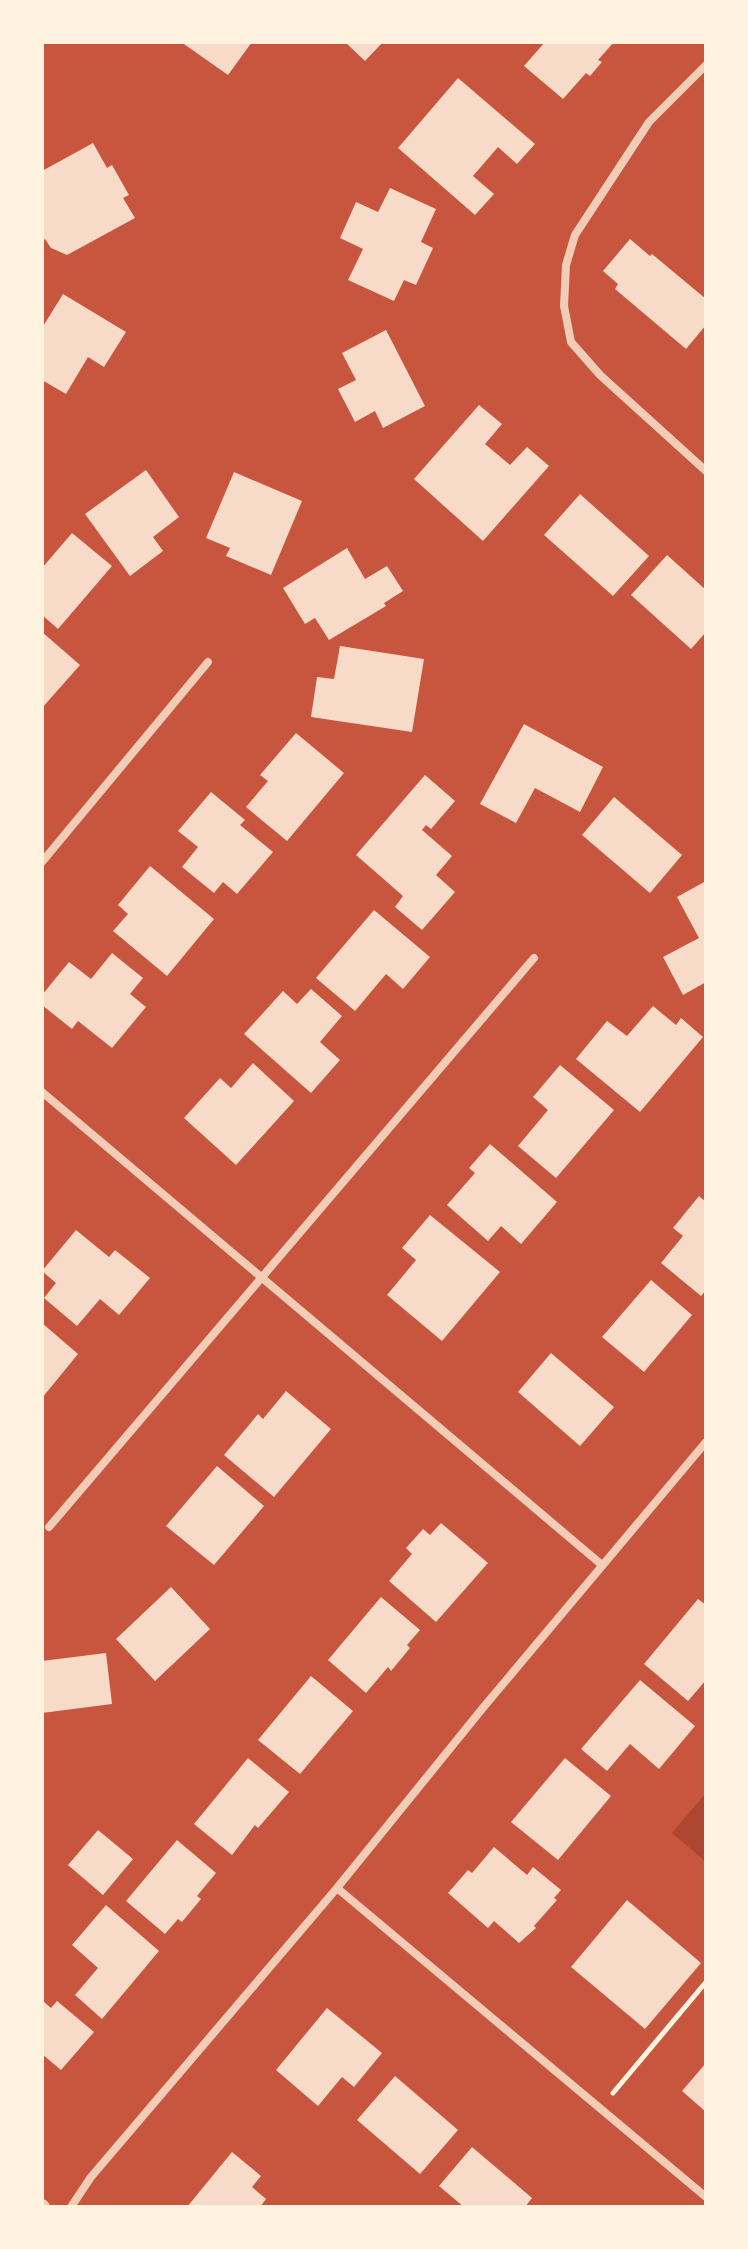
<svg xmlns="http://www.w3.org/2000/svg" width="748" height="2249" font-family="'DejaVu Sans',sans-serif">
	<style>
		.green { fill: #ae4732 }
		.building { fill: #f7dbc8 }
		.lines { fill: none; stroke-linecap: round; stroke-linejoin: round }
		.path { stroke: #fff3e0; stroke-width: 5 }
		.minor { stroke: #f1ccb7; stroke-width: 8 }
		.tertiary { stroke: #f1ccb7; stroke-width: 14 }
	</style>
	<rect width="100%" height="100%" fill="#c8553d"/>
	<path class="green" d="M 706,1793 L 706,1862 L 672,1833 Z"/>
	<path class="building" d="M 181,42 L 252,42 L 228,75 Z
		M 345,42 L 383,42 L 365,61 Z
		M 545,42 L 614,42 L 598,60 L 602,62 L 590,76 L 586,73 L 563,99 L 524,66 Z
		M 458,78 L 535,144 L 517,164 L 498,147 L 473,176 L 494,194 L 475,215 L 398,148 Z
		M 93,143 L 107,168 L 112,165 L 129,195 L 123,198 L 135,218 L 67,255 L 51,248 L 45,239 L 42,241 L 42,171 Z
		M 390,188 L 436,209 L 421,242 L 433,248 L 416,285 L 404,280 L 394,301 L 348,280 L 363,249 L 340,238 L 356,202 L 378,212 Z
		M 630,239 L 650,256 L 652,254 L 706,299 L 706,325 L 686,349 L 615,289 L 618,284 L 603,271 Z
		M 63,294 L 126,332 L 104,367 L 88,357 L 66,394 L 42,380 L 42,328 Z
		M 386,330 L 425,406 L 383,428 L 375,411 L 355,422 L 338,389 L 356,380 L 342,353 Z
		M 479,405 L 502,424 L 485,444 L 510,465 L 527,447 L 549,466 L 483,541 L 414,479 Z
		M 146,470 L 179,517 L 153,537 L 163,551 L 130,576 L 85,514 Z
		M 234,472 L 302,501 L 271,575 L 226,556 L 230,548 L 206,538 Z
		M 580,494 L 649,556 L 613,596 L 544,535 Z
		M 72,533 L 112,566 L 58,629 L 42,615 L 42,568 Z
		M 347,548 L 365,579 L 387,566 L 403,591 L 384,603 L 386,606 L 329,640 L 315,618 L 305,624 L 283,588 Z
		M 667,555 L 706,590 L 706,632 L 691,649 L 631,595 Z
		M 42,632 L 80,665 L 42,708 Z
		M 340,646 L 424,659 L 412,732 L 311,717 L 317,677 L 334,679 Z
		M 524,724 L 603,767 L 580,812 L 535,788 L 516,823 L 480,804 Z
		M 296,733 L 344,773 L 287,841 L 246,807 L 268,781 L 260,775 Z
		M 425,775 L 455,801 L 431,829 L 426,825 L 422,830 L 452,856 L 436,875 L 455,892 L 422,930 L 395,907 L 403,896 L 356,855 Z
		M 211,792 L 245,820 L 240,825 L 273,852 L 237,894 L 223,882 L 214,893 L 182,867 L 198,847 L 178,831 Z
		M 614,797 L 682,855 L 650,893 L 582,835 Z
		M 150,866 L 214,919 L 167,976 L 113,931 L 128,914 L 118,905 Z
		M 706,881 L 706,982 L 683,995 L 663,957 L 699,938 L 677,897 Z
		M 374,910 L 430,957 L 403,989 L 386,974 L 355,1011 L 316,978 Z
		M 112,953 L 143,978 L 130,994 L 146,1007 L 112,1048 L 78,1021 L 72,1029 L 42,1005 L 42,995 L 69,962 L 91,979 Z
		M 311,989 L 342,1016 L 320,1042 L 340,1060 L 311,1093 L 244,1034 L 283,991 L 297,1004 Z
		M 653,1006 L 676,1025 L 681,1018 L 703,1037 L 640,1112 L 576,1059 L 607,1021 L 627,1036 Z
		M 253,1063 L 294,1101 L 236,1165 L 184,1118 L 220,1078 L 231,1088 Z
		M 560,1065 L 614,1110 L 556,1178 L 518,1146 L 548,1110 L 533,1097 Z
		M 490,1144 L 557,1202 L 521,1244 L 501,1226 L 488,1241 L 447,1205 L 475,1173 L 469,1168 Z
		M 699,1196 L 706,1202 L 706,1290 L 701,1296 L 661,1263 L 683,1236 L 673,1228 Z
		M 430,1215 L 500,1272 L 442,1341 L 387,1295 L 416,1260 L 402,1248 Z
		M 76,1230 L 109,1257 L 115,1250 L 150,1278 L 119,1315 L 100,1299 L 77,1326 L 44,1298 L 56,1283 L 42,1271 Z
		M 651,1280 L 692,1315 L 644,1372 L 602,1337 Z
		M 42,1323 L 78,1354 L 42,1398 Z
		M 551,1353 L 614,1407 L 580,1446 L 518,1392 Z
		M 286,1391 L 331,1429 L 274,1497 L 224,1455 L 258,1414 L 263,1419 Z
		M 217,1466 L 264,1506 L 214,1565 L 166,1526 Z
		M 441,1523 L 488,1563 L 436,1622 L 389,1581 L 412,1554 L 406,1548 L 423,1529 L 430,1535 Z
		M 171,1587 L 210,1629 L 155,1681 L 116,1639 Z
		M 381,1597 L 420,1630 L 407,1645 L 410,1648 L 391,1671 L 388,1667 L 366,1693 L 328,1660 Z
		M 698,1599 L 706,1605 L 706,1680 L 688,1701 L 644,1664 Z
		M 106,1653 L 112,1704 L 42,1713 L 42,1661 Z
		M 311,1676 L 353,1711 L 300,1774 L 258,1740 Z
		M 640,1680 L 695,1726 L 659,1769 L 630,1744 L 607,1771 L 581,1749 Z
		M 248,1758 L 289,1792 L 258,1828 L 255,1825 L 232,1855 L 194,1824 Z
		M 565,1758 L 611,1796 L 558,1860 L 511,1822 Z
		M 98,1830 L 133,1859 L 103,1895 L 68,1865 Z
		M 177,1840 L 216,1873 L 197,1896 L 201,1899 L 182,1922 L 178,1919 L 165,1934 L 126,1901 Z
		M 494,1847 L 527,1875 L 533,1867 L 561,1890 L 554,1898 L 557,1900 L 534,1926 L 536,1928 L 519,1943 L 494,1921 L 488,1928 L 448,1893 L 468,1870 L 472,1873 Z
		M 627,1900 L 701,1963 L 645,2029 L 571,1967 Z
		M 106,1905 L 159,1951 L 102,2019 L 75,1995 L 98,1968 L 72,1945 Z
		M 42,2000 L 51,2008 L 57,2001 L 94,2032 L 61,2070 L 42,2054 Z
		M 327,2008 L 382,2053 L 354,2087 L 342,2077 L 318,2106 L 276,2070 Z
		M 706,2063 L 706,2112 L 682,2091 Z
		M 395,2076 L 458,2130 L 420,2174 L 357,2120 Z
		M 472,2147 L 532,2198 L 525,2207 L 464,2207 L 439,2186 Z
		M 232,2152 L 261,2176 L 252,2187 L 266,2199 L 260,2207 L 187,2207 Z"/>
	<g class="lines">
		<path class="path" d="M 613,2093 L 706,1982"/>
		<path class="minor" d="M 706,65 L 649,122 L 575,235 L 566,265 L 564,306 L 571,342 L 600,375 L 706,471
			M 42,862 L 208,662
			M 42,1092 L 602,1565
			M 49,1527 L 534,958
			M 337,1888 L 706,2197
			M 71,2207 L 91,2177 L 337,1888 L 482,1709 L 706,1442"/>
		<path class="tertiary" d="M 42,2206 L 43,2207"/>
	</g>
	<rect width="748" height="2249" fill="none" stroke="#fff3e0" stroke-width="88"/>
</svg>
